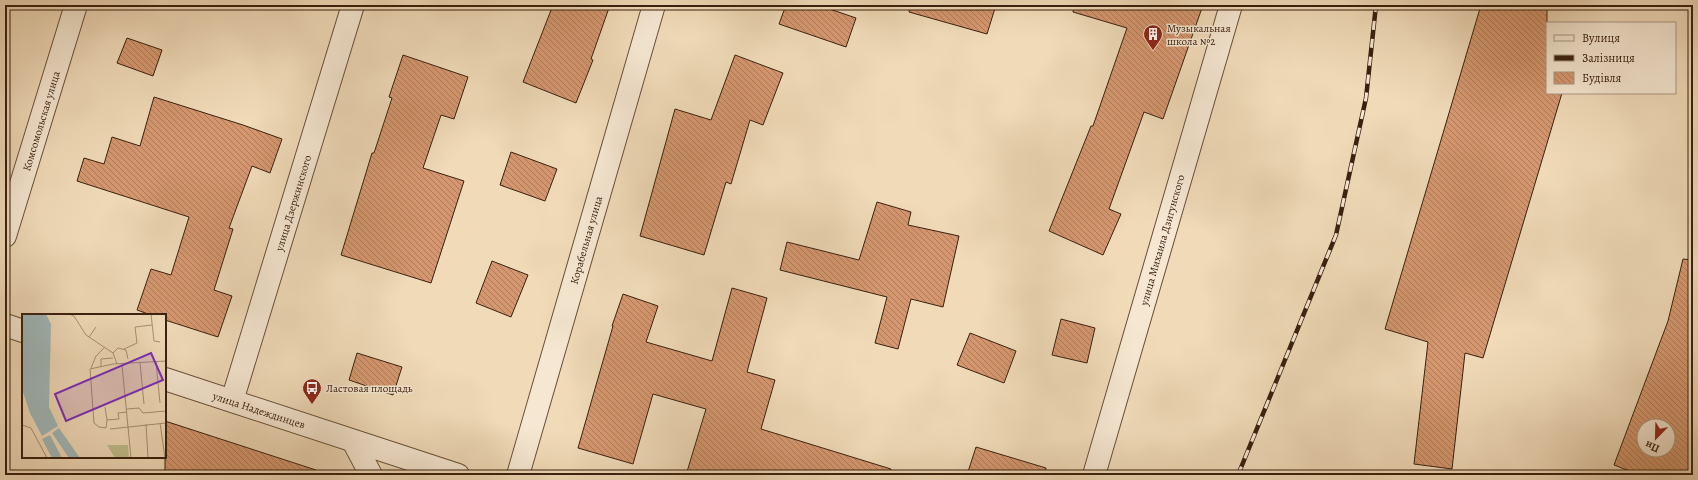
<svg xmlns="http://www.w3.org/2000/svg" width="1698" height="480" font-family="Alegreya,serif">
	<style>
		.building { fill: url(#building-back-hatch); stroke: #3a200f; fill-rule: evenodd }
		.lines { fill: none; stroke-linecap: round; stroke-linejoin: round }
		.minor-casing { stroke: #684e39; stroke-width: 24 }
		.minor { stroke: #f5e7d1; stroke-width: 22 }
		.rail-casing { stroke: #3a200f; stroke-width: 4.5 }
		.rail { stroke: #f5e7d1; stroke-width: 3; stroke-dasharray: 9; stroke-linecap: butt }
		.labels { text-anchor: middle; stroke-width: 3; stroke-linejoin: round; paint-order: stroke }
		.poi-label { font-size: 11px; fill: #3a200f; stroke: #f5e7d1; text-anchor: start }
		.street-label { font-size: 11px; fill: #3a200f; stroke: #f5e7d1 }
		.inset-road { fill: none; stroke: #a79074; stroke-width: 1 }
		.view { fill: #7b2cbf; fill-opacity: 0.15; stroke: #7b2cbf; stroke-width: 2 }
		.inset-edge { fill: none; stroke: #3a200f; stroke-width: 2 }
	</style>
	<defs>
		<pattern id="building-back-hatch" width="6" height="6" patternUnits="userSpaceOnUse"><rect width="6" height="6" fill="#d5976f"/><path d="M-1 5l2 2M0 0l6 6M5-1l2 2" fill="none" stroke="#ae7b5a"/></pattern>
	</defs>
	<rect width="100%" height="100%" fill="#f0dab8"/>
	<filter id="stains"><feTurbulence type="fractalNoise" baseFrequency=".005" numOctaves="4"/><feColorMatrix values="0 0 0 0 .2 0 0 0 0 .09 0 0 0 0 .02 0 0 0 .5 -.17"/></filter>
	<radialGradient id="worn" r=".72"><stop offset=".6" stop-color="#630" stop-opacity="0"/><stop offset="1" stop-color="#630" stop-opacity=".3"/></radialGradient>
	<path class="building" d="M 553,5 L 610,5 L 591,59 L 593,60 L 576,103 L 523,82 Z
		M 786,5 L 818,5 L 856,18 L 846,47 L 779,24 Z
		M 910,5 L 996,5 L 987,34 L 909,12 Z
		M 1074,5 L 1203,5 L 1163,119 L 1144,112 L 1109,209 L 1121,214 L 1103,255 L 1049,231 L 1091,126 L 1093,126 L 1127,28 L 1073,12 Z
		M 1481,5 L 1547,5 L 1547,93 L 1562,93 L 1483,358 L 1465,353 L 1452,469 L 1414,464 L 1428,342 L 1385,329 Z
		M 127,38 L 162,50 L 153,76 L 117,63 Z
		M 403,55 L 468,77 L 454,119 L 441,115 L 423,168 L 464,181 L 431,283 L 341,255 L 372,153 L 374,153 L 392,98 L 389,97 Z
		M 735,55 L 783,73 L 763,125 L 750,120 L 731,184 L 726,182 L 704,255 L 640,236 L 675,109 L 711,120 Z
		M 154,97 L 243,125 L 282,139 L 270,173 L 252,166 L 229,228 L 233,229 L 214,290 L 232,296 L 218,337 L 165,320 L 165,315 L 151,315 L 137,310 L 151,269 L 171,275 L 189,217 L 77,181 L 84,158 L 104,164 L 112,137 L 140,146 Z
		M 511,152 L 557,169 L 545,201 L 500,185 Z
		M 877,202 L 911,212 L 908,225 L 959,236 L 943,307 L 911,299 L 898,349 L 875,343 L 887,297 L 780,270 L 787,242 L 859,260 Z
		M 1683,259 L 1693,260 L 1693,475 L 1640,475 L 1614,465 L 1668,321 ZM 1644,426 L 1668,426 L 1668,450 L 1644,450 Z
		M 492,261 L 528,275 L 511,317 L 476,303 Z
		M 732,288 L 767,298 L 747,372 L 775,380 L 761,429 L 891,469 L 890,475 L 686,475 L 706,409 L 653,394 L 633,464 L 578,448 L 613,326 L 612,326 L 623,294 L 658,306 L 646,342 L 712,361 Z
		M 1061,319 L 1095,328 L 1087,363 L 1052,355 Z
		M 970,333 L 1016,351 L 1004,383 L 957,365 Z
		M 357,353 L 402,367 L 393,395 L 349,380 Z
		M 165,421 L 316,470 L 315,475 L 165,475 Z
		M 976,447 L 1046,468 L 1045,475 L 967,475 Z"/>
	<g class="lines">
		<g class="minor-casing">
			<path id="minor" d="M 5,236 L 76,5
				M 5,325 L 23,331
				M 165,379 L 458,475
				M 232,401 L 353,5
				M 353,441 L 371,475
				M 518,475 L 654,5
				M 1094,475 L 1231,5"/>
		</g>
		<use href="#minor" class="minor"/>
		<g class="rail-casing">
			<path id="rail" d="M 1238,475 L 1336,235 L 1366,98 L 1376,5"/>
		</g>
		<use href="#rail" class="rail"/>
	</g>
	<defs>
		<g id="building-pin" transform="scale(1)"><path d="M0 17L-7.5 6A9.5 9.5 0 1 1 7.5 6Z" fill="#8f2418" stroke="#f5e7d1"/><path d="M-4-6H4V6H1V3H-1V6H-4ZM-2.5-4.3h1.7v1.8h-1.7ZM.8-4.3h1.7v1.8H.8ZM-2.5-1h1.7V.8h-1.7ZM.8-1h1.7V.8H.8Z" fill="#fff"/></g>
		<g id="bus-pin" transform="scale(1)"><path d="M0 17L-7.5 6A9.5 9.5 0 1 1 7.5 6Z" fill="#8f2418" stroke="#f5e7d1"/><path d="M-5-6H5V4H4V6H2V4H-2V6H-4V4H-5ZM-3.5-4V0h7V-4ZM-3.5 1.2v1.5H-2V1.2ZM2 1.2v1.5H3.5V1.2Z" fill="#fff"/></g>
	</defs>
	<g fill-rule="evenodd">
		<use href="#building-pin" x="1153" y="34"/>
		<use href="#bus-pin" x="312" y="388"/>
	</g>
	<g class="labels">
		<g class="poi-label">
			<text x="1167" y="32">Музыкальная<tspan x="1167" dy="13">школа №2</tspan></text>
			<text x="326" y="392">Ластовая площадь</text>
		</g>
		<g class="street-label">
			<text transform="translate(41 121) rotate(-73)" y="4">Комсомольская улица</text>
			<text transform="translate(293 203) rotate(-73)" y="4">улица Дзержинского</text>
			<text transform="translate(586 240) rotate(-74)" y="4">Корабельная улица</text>
			<text transform="translate(1162 240) rotate(-74)" y="4">улица Михаила Дзигунского</text>
			<text transform="translate(259 410) rotate(18)" y="4">улица Надеждинцев</text>
		</g>
	</g>
	<g transform="translate(22 314)">
		<rect width="144" height="144" fill="#f0dab8"/>
		<path d="M 85,131 L 106,131 L 107,144 L 93,144 Z" fill="#bebe8b"/>
		<path d="M 0,0 L 24,0 L 29,10 L 27,93 L 36,112 L 20,122 L 8,99 L 0,75 ZM 37,114 L 58,144 L 47,144 L 30,119 ZM 28,121 L 40,144 L 30,144 L 20,125 Z" fill="#a0b8ba"/>
		<path class="inset-road" d="M 47,0 L 52,2 L 64,21 L 91,39M 129,0 L 132,27 L 138,28M 67,23 L 74,13M 102,35 L 115,29 L 113,13 L 130,11M 134,48 L 138,89M 118,49 L 122,90M 95,50 L 91,39 L 96,34 L 104,36 L 106,45M 100,51 L 109,144M 79,53 L 79,45 L 91,44M 69,54 L 74,42 L 83,33M 83,93 L 85,106 L 97,105 L 96,99 L 105,98M 105,95 L 117,94 L 121,99 L 144,97M 85,106 L 84,114 L 77,113 L 72,109 L 68,55 L 91,50 L 144,47M 138,109 L 143,144M 124,110 L 126,144M 0,111 L 9,114 L 25,144M 88,115 L 144,109"/>
		<path class="view" d="M 129,39 L 141,66 L 44,107 L 33,80 Z"/>
		<rect width="144" height="144" class="inset-edge"/>
	</g>
	<rect width="1698" height="480" fill="none" stroke="#f0dab8" stroke-width="20"/>
	<rect x="6" y="6" width="1686" height="468" fill="none" stroke="#3a200f" stroke-width="2"/>
	<rect x="10" y="10" width="1678" height="460" fill="none" stroke="#3a200f"/>
	<rect x="1546" y="22" width="130" height="72" fill="#f5e7d1" stroke="#aa9783"/>
	<rect x="1554" y="35" width="20" height="6" fill="#f5e7d1" stroke="#aa9783"/>
	<text x="1582" y="42" font-size="12" fill="#3a200f">Вулиця</text>
	<rect x="1554" y="55" width="20" height="6" fill="#3a200f" stroke="#aa9783"/>
	<text x="1582" y="62" font-size="12" fill="#3a200f">Залізниця</text>
	<rect x="1554" y="72" width="20" height="12" fill="url(#building-back-hatch)" stroke="#aa9783"/>
	<text x="1582" y="82" font-size="12" fill="#3a200f">Будівля</text>
	<g transform="translate(1656 438) rotate(203)"><circle r="19" fill="#f5e7d1" stroke="#aa9783"/>
	<path d="M0-3L7 15L0 10L-7 15Z" fill="#8f2418"/>
	<text y="-6" font-size="11" font-weight="bold" text-anchor="middle" fill="#3a200f">Пн</text>
	</g>
	<rect width="100%" height="100%" filter="url(#stains)"/>
	<rect width="100%" height="100%" fill="url(#worn)"/>
</svg>
